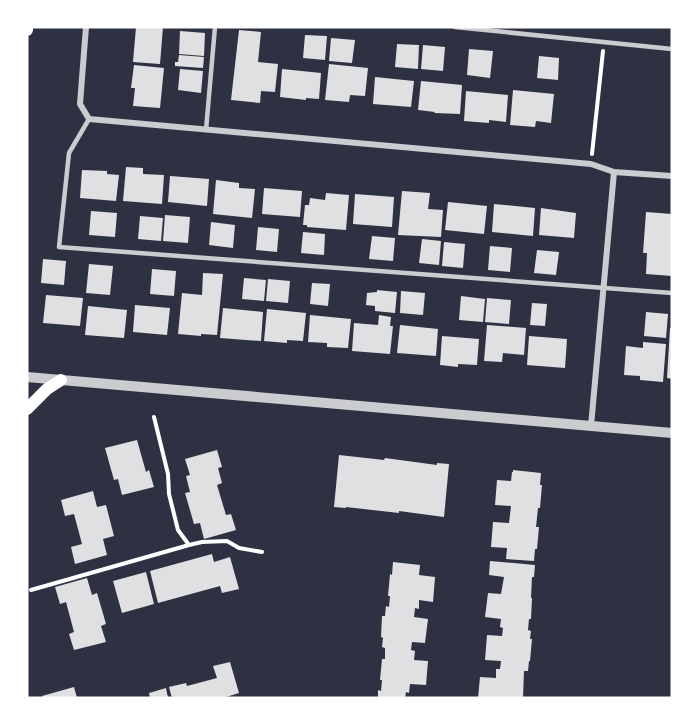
<svg xmlns="http://www.w3.org/2000/svg" width="699" height="725" font-family="Inter,sans-serif">
	<style>
		.building { fill: #e0e0e3 }
		.lines { fill: none; stroke-linecap: round; stroke-linejoin: round }
		.path { stroke: #fff; stroke-width: 4 }
		.service { stroke: #caccd0; stroke-width: 4.5 }
		.minor { stroke: #caccd0; stroke-width: 6 }
		.tertiary { stroke: #caccd0; stroke-width: 10 }
		.secondary { stroke: #fff; stroke-width: 12 }
	</style>
	<rect width="100%" height="100%" fill="#2d3142"/>
	<path class="building" d="M 136,27 L 163,27 L 160,64 L 133,62 Z
		M 239,30 L 261,32 L 258,62 L 278,64 L 275,92 L 261,91 L 260,103 L 231,100 Z
		M 180,31 L 205,33 L 204,56 L 179,54 Z
		M 305,35 L 327,36 L 325,60 L 303,58 Z
		M 331,38 L 355,40 L 352,63 L 329,61 Z
		M 397,44 L 419,45 L 418,69 L 395,67 Z
		M 423,45 L 445,47 L 443,71 L 421,69 Z
		M 469,49 L 493,51 L 490,78 L 467,75 Z
		M 179,55 L 204,57 L 203,68 L 175,66 L 175,62 L 178,62 Z
		M 539,56 L 559,58 L 558,80 L 537,78 Z
		M 329,64 L 368,68 L 365,96 L 350,95 L 349,102 L 325,100 Z
		M 134,65 L 164,68 L 160,108 L 133,106 L 135,88 L 131,88 Z
		M 180,69 L 203,71 L 201,93 L 178,90 Z
		M 282,69 L 321,73 L 319,99 L 306,98 L 306,100 L 280,97 Z
		M 375,77 L 414,81 L 411,107 L 373,104 Z
		M 421,81 L 462,85 L 460,114 L 434,113 L 435,112 L 418,110 Z
		M 513,90 L 554,94 L 551,123 L 536,121 L 535,127 L 510,125 Z
		M 466,91 L 508,95 L 506,122 L 489,120 L 489,123 L 464,121 Z
		M 126,167 L 143,168 L 143,174 L 164,175 L 162,204 L 123,201 Z
		M 82,170 L 107,171 L 107,174 L 119,175 L 116,201 L 80,198 Z
		M 170,176 L 209,179 L 207,206 L 168,202 Z
		M 216,180 L 239,183 L 239,188 L 255,189 L 252,218 L 213,214 Z
		M 264,188 L 302,191 L 300,217 L 262,214 Z
		M 402,191 L 430,193 L 428,209 L 443,210 L 441,237 L 398,235 Z
		M 326,193 L 349,195 L 346,230 L 307,227 L 307,225 L 303,225 L 305,205 L 309,205 L 310,198 L 325,200 Z
		M 355,194 L 394,197 L 392,227 L 353,224 Z
		M 448,202 L 487,206 L 484,234 L 445,230 Z
		M 494,204 L 535,208 L 533,236 L 492,232 Z
		M 541,208 L 576,213 L 574,238 L 539,235 Z
		M 91,211 L 117,213 L 115,237 L 89,235 Z
		M 646,212 L 672,214 L 672,276 L 646,274 L 647,253 L 643,253 Z
		M 165,215 L 190,217 L 188,243 L 163,241 Z
		M 140,216 L 163,218 L 161,241 L 138,239 Z
		M 211,222 L 235,225 L 233,248 L 209,245 Z
		M 258,227 L 279,229 L 277,252 L 256,250 Z
		M 303,232 L 325,234 L 324,255 L 301,253 Z
		M 372,236 L 395,238 L 393,261 L 369,259 Z
		M 422,239 L 441,241 L 439,265 L 419,263 Z
		M 444,242 L 465,244 L 463,268 L 442,266 Z
		M 490,246 L 512,248 L 510,272 L 488,270 Z
		M 537,250 L 559,252 L 556,275 L 534,273 Z
		M 43,259 L 66,261 L 64,285 L 41,283 Z
		M 89,264 L 113,266 L 110,295 L 86,293 Z
		M 152,269 L 176,271 L 174,296 L 150,294 Z
		M 203,273 L 223,274 L 217,335 L 201,334 L 201,336 L 178,334 L 182,293 L 202,295 Z
		M 244,278 L 266,280 L 264,301 L 242,299 Z
		M 268,279 L 290,281 L 288,303 L 266,301 Z
		M 312,283 L 330,284 L 328,306 L 310,304 Z
		M 377,290 L 397,292 L 395,313 L 375,311 L 375,306 L 366,305 L 367,293 L 377,292 Z
		M 401,291 L 425,293 L 423,315 L 400,313 Z
		M 46,295 L 83,298 L 80,326 L 43,323 Z
		M 461,296 L 485,299 L 483,322 L 459,320 Z
		M 487,298 L 511,300 L 509,324 L 485,322 Z
		M 532,303 L 547,304 L 545,326 L 530,325 Z
		M 135,305 L 170,308 L 167,335 L 133,332 Z
		M 88,306 L 127,310 L 124,338 L 85,335 Z
		M 223,308 L 263,312 L 261,341 L 220,338 Z
		M 267,309 L 306,313 L 303,341 L 287,340 L 287,343 L 264,341 Z
		M 646,312 L 668,314 L 666,338 L 644,336 Z
		M 310,315 L 351,319 L 348,348 L 327,347 L 327,343 L 308,342 Z
		M 379,315 L 391,317 L 390,326 L 393,326 L 390,354 L 352,351 L 354,323 L 378,325 Z
		M 400,325 L 438,329 L 436,356 L 397,353 Z
		M 487,325 L 526,328 L 524,355 L 503,353 L 502,362 L 484,361 Z
		M 670,328 L 672,328 L 672,379 L 667,378 Z
		M 442,336 L 479,339 L 477,365 L 458,364 L 458,367 L 440,365 Z
		M 529,336 L 567,339 L 565,368 L 527,365 Z
		M 643,342 L 666,344 L 663,382 L 640,380 L 640,376 L 624,375 L 626,346 L 643,348 Z
		M 137,440 L 146,472 L 149,470 L 154,487 L 122,495 L 118,479 L 114,480 L 105,448 Z
		M 217,450 L 222,467 L 218,468 L 222,483 L 217,485 L 226,515 L 231,514 L 236,530 L 204,539 L 200,523 L 194,524 L 185,493 L 190,492 L 186,476 L 190,475 L 185,459 Z
		M 339,455 L 384,460 L 385,458 L 437,465 L 437,463 L 449,464 L 444,517 L 399,511 L 399,513 L 346,507 L 346,508 L 334,507 Z
		M 513,470 L 541,473 L 540,485 L 542,485 L 540,508 L 538,508 L 536,527 L 539,527 L 537,549 L 535,549 L 534,561 L 506,559 L 507,548 L 491,547 L 493,522 L 509,523 L 511,506 L 495,505 L 497,480 L 511,481 L 512,472 L 513,472 Z
		M 93,491 L 97,507 L 106,505 L 114,536 L 103,539 L 107,555 L 75,564 L 71,547 L 82,544 L 74,514 L 65,516 L 61,500 Z
		M 212,554 L 214,562 L 230,557 L 239,589 L 222,593 L 220,586 L 158,603 L 150,571 Z
		M 490,561 L 535,565 L 534,577 L 532,577 L 531,598 L 532,598 L 531,619 L 529,619 L 528,630 L 531,631 L 530,639 L 532,639 L 530,661 L 529,661 L 528,671 L 524,671 L 523,698 L 478,698 L 480,677 L 496,678 L 496,669 L 500,669 L 501,661 L 485,660 L 487,635 L 502,636 L 503,628 L 500,627 L 501,619 L 485,617 L 488,593 L 501,594 L 504,577 L 489,575 Z
		M 393,562 L 420,565 L 419,575 L 435,577 L 433,602 L 419,600 L 419,609 L 415,608 L 414,617 L 428,619 L 425,643 L 412,642 L 411,650 L 415,651 L 414,660 L 428,661 L 426,685 L 410,684 L 409,693 L 406,692 L 405,698 L 378,698 L 378,690 L 381,691 L 382,680 L 380,680 L 382,659 L 385,659 L 385,648 L 382,647 L 383,638 L 381,637 L 382,616 L 385,616 L 386,606 L 389,607 L 390,596 L 388,596 L 390,574 L 392,575 Z
		M 146,572 L 154,604 L 122,613 L 113,581 Z
		M 87,578 L 92,595 L 97,593 L 106,624 L 101,626 L 106,642 L 74,650 L 69,634 L 74,632 L 66,602 L 60,604 L 55,587 Z
		M 230,662 L 239,693 L 223,698 L 172,698 L 169,687 L 186,683 L 187,686 L 217,678 L 213,666 Z
		M 74,687 L 77,698 L 43,698 L 42,696 Z
		M 166,688 L 168,698 L 150,698 L 149,693 Z"/>
	<g class="lines">
		<path class="path" d="M 592,154 L 603,51
			M 154,417 L 168,474 L 169,494 L 178,530 L 189,545
			M 31,590 L 189,545 L 202,542 L 227,541 L 239,548 L 262,552"/>
		<path class="service" d="M 455,27 L 672,49
			M 89,119 L 69,153 L 59,247 L 672,293
			M 206,130 L 215,27"/>
		<path class="minor" d="M 86,27 L 80,104 L 89,119 L 591,164 L 614,172 L 672,176
			M 591,426 L 614,172"/>
		<path class="tertiary" d="M 27,377 L 672,433"/>
		<path class="secondary" d="M 27,30 L 27,27
			M 27,409 L 47,389 L 61,380"/>
	</g>
	<rect width="699" height="725" fill="none" stroke="#ffffff" stroke-width="57"/>
</svg>
